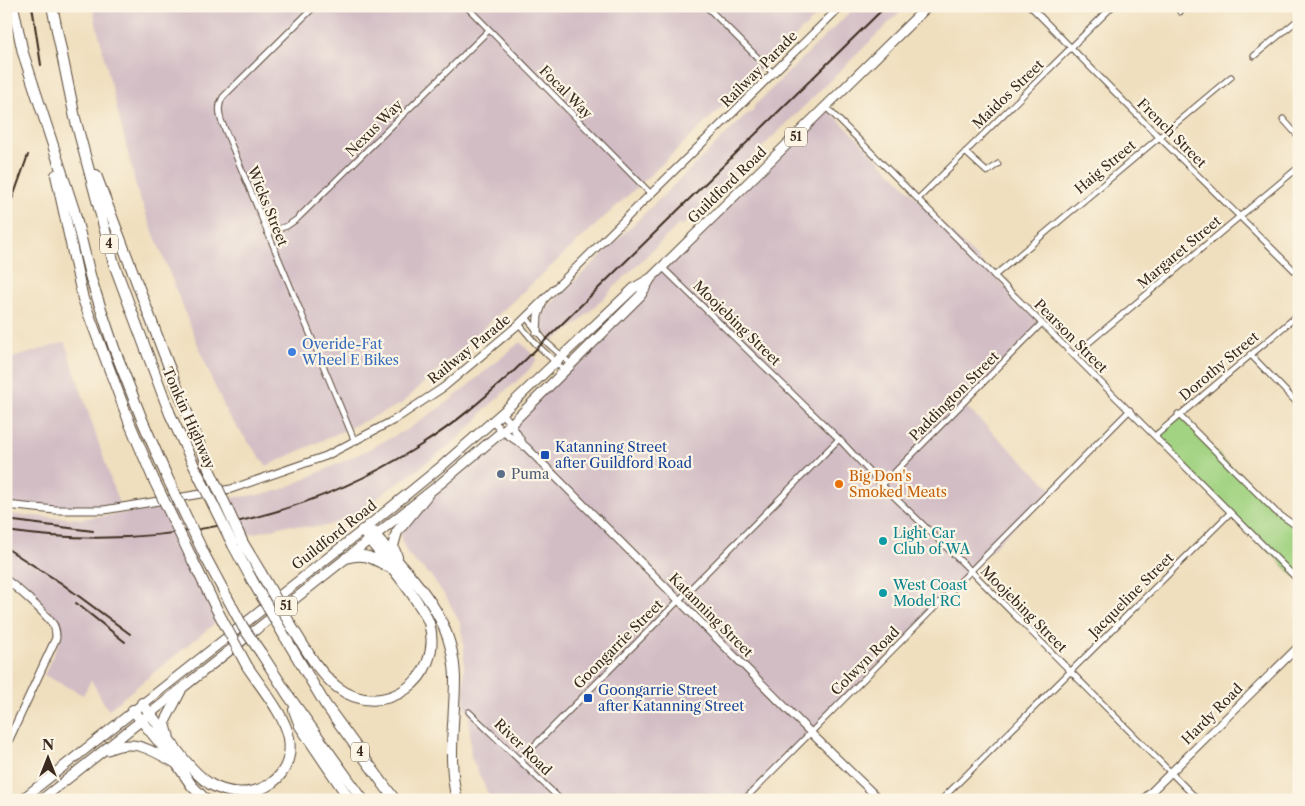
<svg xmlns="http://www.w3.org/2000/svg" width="1305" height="806" font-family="'Libre Caslon Text',serif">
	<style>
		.industrial { fill: #d2bdc5 }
		.green { fill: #a2d382; stroke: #6e7e50 }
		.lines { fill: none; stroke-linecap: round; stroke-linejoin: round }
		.minor-casing { stroke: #564536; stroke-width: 7 }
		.tertiary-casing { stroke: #564536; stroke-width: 9 }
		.trunk-casing { stroke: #564536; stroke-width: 11 }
		.motorway-casing { stroke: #564536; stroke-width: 12 }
		.minor { stroke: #fff; stroke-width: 5 }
		.tertiary { stroke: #fff; stroke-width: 7 }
		.trunk { stroke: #fff; stroke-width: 9 }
		.motorway { stroke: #fff; stroke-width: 10 }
		.rail { stroke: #3b2a1e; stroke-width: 2 }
		.motorway-bridge-casing { stroke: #564536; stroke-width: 12; stroke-linecap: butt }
		.motorway-bridge { stroke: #fff; stroke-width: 10 }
		.shop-dot { fill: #3f7fe0; stroke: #fcf5e5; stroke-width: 2 }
		.transit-dot { fill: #1a4fb4; stroke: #fcf5e5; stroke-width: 2 }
		.service-dot { fill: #5c6f8a; stroke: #fcf5e5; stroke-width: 2 }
		.food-dot { fill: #e8710a; stroke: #fcf5e5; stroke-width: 2 }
		.culture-dot { fill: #0f9aa8; stroke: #fcf5e5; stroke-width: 2 }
		.labels { text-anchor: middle; stroke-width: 4.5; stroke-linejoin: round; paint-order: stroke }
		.shield { fill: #fcf5e5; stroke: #75675a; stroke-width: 1 }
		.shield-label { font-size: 12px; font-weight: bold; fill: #3b2a1e }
		.street-label { font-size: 14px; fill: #3b2a1e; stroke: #fcf5e5 }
		.shop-label { font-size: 14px; fill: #366cbe; stroke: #fcf5e5; text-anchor: start }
		.transit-label { font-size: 14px; fill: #164399; stroke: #fcf5e5; text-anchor: start }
		.service-label { font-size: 14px; fill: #4e5e75; stroke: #fcf5e5; text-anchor: start }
		.food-label { font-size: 14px; fill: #c56008; stroke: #fcf5e5; text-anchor: start }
		.culture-label { font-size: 14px; fill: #0d838f; stroke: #fcf5e5; text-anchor: start }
	</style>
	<rect width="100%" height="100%" fill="#fcf5e5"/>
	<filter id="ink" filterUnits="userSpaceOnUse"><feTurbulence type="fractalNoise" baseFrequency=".02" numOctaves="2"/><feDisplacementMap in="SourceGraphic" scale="10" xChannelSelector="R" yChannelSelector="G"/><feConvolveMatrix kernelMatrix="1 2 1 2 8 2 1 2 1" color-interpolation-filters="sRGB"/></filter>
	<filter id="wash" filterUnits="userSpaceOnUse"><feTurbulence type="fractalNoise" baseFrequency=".0096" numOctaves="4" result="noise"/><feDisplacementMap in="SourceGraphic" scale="20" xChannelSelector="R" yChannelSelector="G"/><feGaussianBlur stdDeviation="1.12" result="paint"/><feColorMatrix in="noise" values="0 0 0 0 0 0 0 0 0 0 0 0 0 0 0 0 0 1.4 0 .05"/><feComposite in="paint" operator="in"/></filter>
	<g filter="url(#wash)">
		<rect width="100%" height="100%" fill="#efdfbe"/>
		<path class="industrial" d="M 93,6 L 827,6 L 660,166 L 401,404 L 267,466 L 229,417 L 212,380 L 138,194 L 95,19 Z
			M 856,6 L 906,6 L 682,226 L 679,224 L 578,323 L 553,341 L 542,330 L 541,325 L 540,319 L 545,310 L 746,115 L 753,111 L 754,106 Z
			M 826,107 L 1042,323 L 963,404 L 1052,489 L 744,800 L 491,800 L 471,757 L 469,712 L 464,706 L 464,645 L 460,623 L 448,600 L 431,576 L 408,555 L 401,540 L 401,534 L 427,495 L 511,424 L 629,307 L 651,278 Z
			M 65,342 L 120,507 L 105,510 L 6,505 L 6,360 Z
			M 520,342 L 537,359 L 528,371 L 480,414 L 481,416 L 456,440 L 412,474 L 389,489 L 357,513 L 327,526 L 308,527 L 288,525 L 248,535 L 230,498 L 263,494 L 281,490 L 357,455 L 408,429 L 452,399 Z
			M 171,507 L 223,617 L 108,710 L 91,680 L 83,695 L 44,675 L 62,635 L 52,614 L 6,572 L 6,512 L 17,515 L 81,519 Z"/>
		<path class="green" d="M 1178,414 L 1276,512 L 1299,528 L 1299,581 L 1155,436 Z"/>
	</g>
	<g filter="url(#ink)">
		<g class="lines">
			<g class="minor-casing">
				<path id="minor" d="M 315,6 L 223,97 C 218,105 219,111 221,120 L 355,442
					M 466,6 L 651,194
					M 706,6 L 773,73
					M 1030,6 L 1159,137 L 1299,275
					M 1178,6 L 1180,12
					M 1254,56 L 1299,19
					M 826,107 L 1299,581
					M 1283,119 L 1299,137
					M 965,152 L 987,172 L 998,164
					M 918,199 L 1113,6
					M 267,232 L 287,226 L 297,219 L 489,30
					M 662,267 L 839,439 L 882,485 L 971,571 L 1198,800
					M 994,276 L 1231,77
					M 526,317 L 545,341 L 572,365
					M 519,324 L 536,344 L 565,371
					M 1250,354 L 1299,405
					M 1074,355 L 1299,167
					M 1178,414 L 1276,512 L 1299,528
					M 1155,436 L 1299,314
					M 882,485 L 1042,323
					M 469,712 L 561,800
					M 520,760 L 839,439
					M 744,800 L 1130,410
					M 941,800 L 1230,513"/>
			</g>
			<g class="tertiary-casing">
				<path id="tertiary" d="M 537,332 L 538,316 L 543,302
					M 502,413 L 511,424 L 524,446
					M 493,421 L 502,431 L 526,447 L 810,732 L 880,800
					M 6,505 L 55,510 L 104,510 L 231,489 L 326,456 L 394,420 L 444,387 L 519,324 L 841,6
					M 6,580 C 19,589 43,611 52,623 C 56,627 56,633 56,638 L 6,746
					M 1143,800 L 1299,646"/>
			</g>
			<g class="trunk-casing">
				<path id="trunk" d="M 169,736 L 165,722 L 181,691
					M 108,750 C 135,738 151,750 175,763
					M 21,800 L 368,526 L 444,464 L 502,413 L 634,288 L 651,278 L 928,6
					M 41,800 L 441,483 L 511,424 L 641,295 L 651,278"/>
			</g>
			<g class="motorway-casing">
				<path id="motorway" d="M 13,6 L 23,53 L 74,210 L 91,279 L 114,348 L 143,422 L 167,477
					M 52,6 L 75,118 L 114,264 L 170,414 L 197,472
					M 56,175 L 83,299 L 130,424 L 153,478
					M 96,175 L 164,354 L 209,469
					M 368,526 C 407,576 453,609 455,678 C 455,719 447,759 457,800
					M 243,543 L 261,573
					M 233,545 L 252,580
					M 205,556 L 228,599
					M 397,557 L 393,546 L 397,532 L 427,495
					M 346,558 C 366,552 373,559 391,568
					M 193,561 L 217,610
					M 293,629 C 306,649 318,672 337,687 C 382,722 445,679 429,623 C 426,614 419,605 414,597 C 398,573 379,553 362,530
					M 285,637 L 325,704 L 395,800
					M 261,653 L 288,695 L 363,800
					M 142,703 C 162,727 184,767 210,784 C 247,806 296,784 289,738 C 285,715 260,686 247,666
					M 133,710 L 177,764 L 192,786 L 206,800
					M 294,710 L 300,726 L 350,800"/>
			</g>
			<use href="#minor" class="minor"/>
			<use href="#tertiary" class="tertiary"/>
			<use href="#trunk" class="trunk"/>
			<use href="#motorway" class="motorway"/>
			<path class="rail" d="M 32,6 L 41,65
				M 6,210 L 13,197 L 28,155
				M 6,520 L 93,531
				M 6,531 C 149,552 300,523 421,445 C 455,424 484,398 513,372 L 886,6
				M 6,548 L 61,583 L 130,634
				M 76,603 L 125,642"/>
			<g class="motorway-bridge-casing">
				<path id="motorway-bridge" d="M 209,469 L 243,543
					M 197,472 L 233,545
					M 167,477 L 205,556
					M 153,478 L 193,561
					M 261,573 L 293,629
					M 252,580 L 285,637
					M 228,599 L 243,627 L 261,653
					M 217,610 L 247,666"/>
			</g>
			<use href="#motorway-bridge" class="motorway-bridge"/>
		</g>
	</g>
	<circle class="shop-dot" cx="292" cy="352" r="5"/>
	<g class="transit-dot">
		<rect x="540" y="450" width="10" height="10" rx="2.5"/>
		<rect x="583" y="693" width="10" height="10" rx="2.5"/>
	</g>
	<circle class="service-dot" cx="501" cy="474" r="5"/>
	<circle class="food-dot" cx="839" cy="484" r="5"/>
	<g class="culture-dot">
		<circle cx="883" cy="541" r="5"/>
		<circle cx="883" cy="593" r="5"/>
	</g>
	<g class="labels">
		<g class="shield">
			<rect x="785" y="127.5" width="22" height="19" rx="4"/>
			<rect x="100" y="234.5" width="18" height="19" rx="4"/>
			<rect x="275" y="596.5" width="22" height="19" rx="4"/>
			<rect x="351" y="742.5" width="18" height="19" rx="4"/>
		</g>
		<g class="shield-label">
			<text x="796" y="141">51</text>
			<text x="109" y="248">4</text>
			<text x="286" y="610">51</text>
			<text x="360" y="756">4</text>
		</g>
		<g class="street-label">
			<text transform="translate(759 69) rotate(-45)" y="5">Railway Parade</text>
			<text transform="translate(566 92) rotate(45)" y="5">Focal Way</text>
			<text transform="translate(1008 94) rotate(-44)" y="5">Maidos Street</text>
			<text transform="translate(374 128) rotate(-45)" y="5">Nexus Way</text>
			<text transform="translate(1172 133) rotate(45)" y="5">French Street</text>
			<text transform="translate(1105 167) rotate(-40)" y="5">Haig Street</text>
			<text transform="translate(727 185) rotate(-44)" y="5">Guildford Road</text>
			<text transform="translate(268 206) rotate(68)" y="5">Wicks Street</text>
			<text transform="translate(1179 252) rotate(-40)" y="5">Margaret Street</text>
			<text transform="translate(737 323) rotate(44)" y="5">Moojebing Street</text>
			<text transform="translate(1071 336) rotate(45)" y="5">Pearson Street</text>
			<text transform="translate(469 349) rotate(-39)" y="5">Railway Parade</text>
			<text transform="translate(1219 366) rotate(-40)" y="5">Dorothy Street</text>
			<text transform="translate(954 396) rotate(-45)" y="5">Paddington Street</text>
			<text transform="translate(189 418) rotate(66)" y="5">Tonkin Highway</text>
			<text transform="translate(334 535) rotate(-38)" y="5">Guildford Road</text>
			<text transform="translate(1131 595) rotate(-45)" y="5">Jacqueline Street</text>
			<text transform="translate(1024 609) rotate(45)" y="5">Moojebing Street</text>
			<text transform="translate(711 615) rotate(45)" y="5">Katanning Street</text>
			<text transform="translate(618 644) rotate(-45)" y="5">Goongarrie Street</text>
			<text transform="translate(865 661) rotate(-45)" y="5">Colwyn Road</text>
			<text transform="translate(1212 714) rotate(-45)" y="5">Hardy Road</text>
			<text transform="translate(523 747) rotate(44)" y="5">River Road</text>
		</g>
		<g class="shop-label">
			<text x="302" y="349">Overide-Fat<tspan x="302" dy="16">Wheel E Bikes</tspan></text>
		</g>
		<g class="transit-label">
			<text x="555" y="452">Katanning Street<tspan x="555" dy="16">after Guildford Road</tspan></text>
			<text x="598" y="695">Goongarrie Street<tspan x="598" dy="16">after Katanning Street</tspan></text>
		</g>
		<g class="service-label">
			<text x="511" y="479">Puma</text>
		</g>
		<g class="food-label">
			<text x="849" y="481">Big Don's<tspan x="849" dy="16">Smoked Meats</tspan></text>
		</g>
		<g class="culture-label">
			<text x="893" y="538">Light Car<tspan x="893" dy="16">Club of WA</tspan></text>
			<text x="893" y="590">West Coast<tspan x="893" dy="16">Model RC</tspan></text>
		</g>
	</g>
	<rect width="1305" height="806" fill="none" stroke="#fcf5e5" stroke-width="25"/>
	<g transform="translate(48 758)" stroke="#fcf5e5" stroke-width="4" paint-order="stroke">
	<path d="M0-4L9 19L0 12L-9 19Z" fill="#3b2a1e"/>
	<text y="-8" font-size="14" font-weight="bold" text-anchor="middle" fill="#3b2a1e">N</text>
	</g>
</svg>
